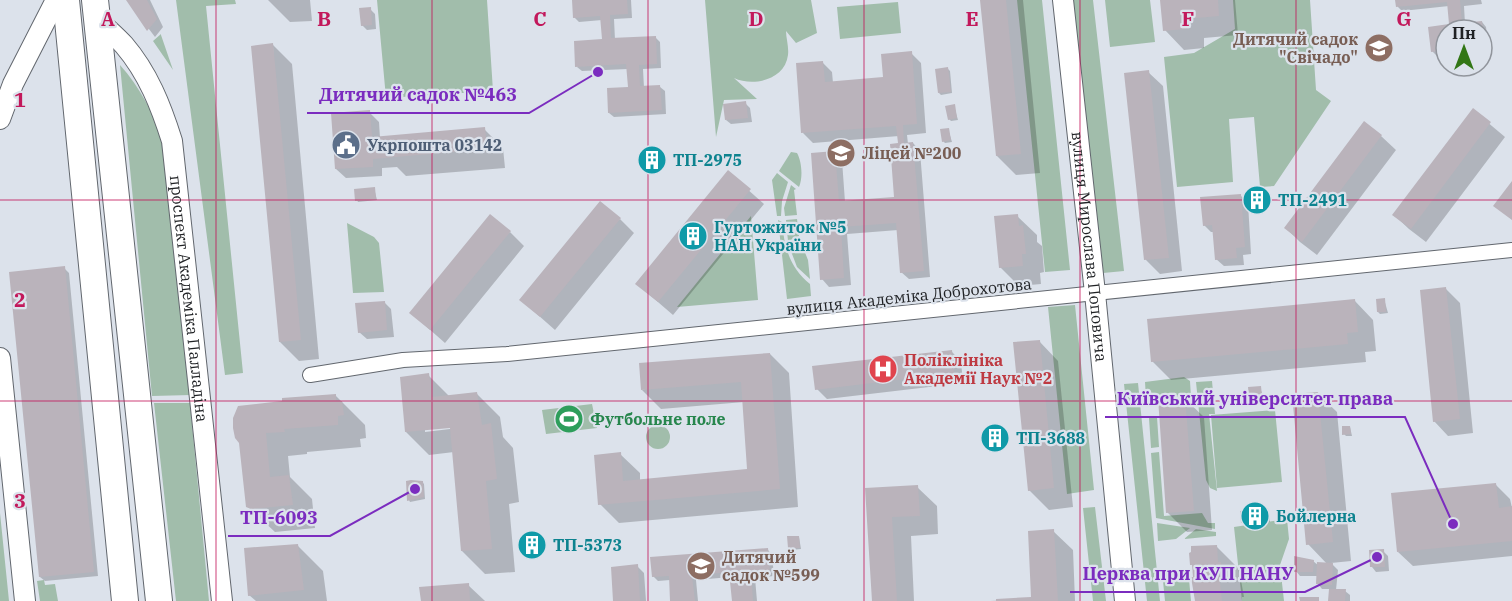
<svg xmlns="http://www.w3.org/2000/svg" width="1512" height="601" font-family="'IBM Plex Serif',serif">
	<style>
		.green { fill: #a1bdab }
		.shadow { fill: #0003; fill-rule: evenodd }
		.building { fill: #bab3bb }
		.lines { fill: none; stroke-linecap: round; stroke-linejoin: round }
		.street-casing { stroke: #62676e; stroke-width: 16 }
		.secondary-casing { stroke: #62676e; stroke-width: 22 }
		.highway-casing { stroke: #62676e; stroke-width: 28 }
		.street { stroke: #fff; stroke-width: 14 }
		.secondary { stroke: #fff; stroke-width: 20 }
		.highway { stroke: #fff; stroke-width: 26 }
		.grid { fill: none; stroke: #c2185b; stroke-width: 1.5; stroke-opacity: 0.55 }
		.labels { text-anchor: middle; stroke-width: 4.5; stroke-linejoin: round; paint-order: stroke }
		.education-label { font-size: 16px; font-weight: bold; fill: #785e54; stroke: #dce2eb; text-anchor: start }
		.service-label { font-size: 16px; font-weight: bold; fill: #4e5e75; stroke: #dce2eb; text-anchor: start }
		.culture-label { font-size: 16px; font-weight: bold; fill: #0d838f; stroke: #dce2eb; text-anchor: start }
		.street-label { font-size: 16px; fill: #202225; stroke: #dce2eb }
		.health-label { font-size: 16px; font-weight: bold; fill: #be3a42; stroke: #dce2eb; text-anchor: start }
		.leisure-label { font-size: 16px; font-weight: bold; fill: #27864d; stroke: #dce2eb; text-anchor: start }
		.grid-label { font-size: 20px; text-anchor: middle; font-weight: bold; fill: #c2185b; stroke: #dce2eb; stroke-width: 4.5; stroke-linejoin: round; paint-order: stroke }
		.leader { fill: none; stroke: #7b2cbf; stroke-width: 2 }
		.callout-dot { fill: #7b2cbf; stroke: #dce2eb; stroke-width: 2 }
		.callout-label { font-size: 18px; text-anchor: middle; font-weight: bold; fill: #7b2cbf; stroke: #dce2eb; stroke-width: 4.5; stroke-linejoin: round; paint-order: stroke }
	</style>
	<rect width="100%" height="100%" fill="#dce2eb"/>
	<path class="green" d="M 176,0 L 235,0 L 236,4 L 206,6 L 243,373 L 225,375 Z
		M 377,0 L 487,0 L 493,91 L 386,98 Z
		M 705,0 L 811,0 L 817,33 L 796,43 L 786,31 C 786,38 789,47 788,55 C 785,80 753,87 734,78 L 757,99 L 724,100 L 716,137 Z
		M 1017,0 L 1042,0 L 1070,270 L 1045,272 Z
		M 1073,0 L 1093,0 L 1124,271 L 1103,273 Z
		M 1105,0 L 1150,0 L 1155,42 L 1110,47 Z
		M 1233,0 L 1310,0 L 1316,90 L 1331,101 L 1274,186 L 1260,187 L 1254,117 L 1229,119 L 1233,182 L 1177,187 L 1164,57 L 1194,53 L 1235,29 Z
		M 898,2 L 901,33 L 840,39 L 837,7 Z
		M 161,34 L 161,35 L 173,70 L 153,41 Z
		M 120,65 C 140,87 154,115 165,143 L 191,395 L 152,396 Z
		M 791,152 L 797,153 C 802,162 803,178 799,187 L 779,171 Z
		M 777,173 L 788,182 L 782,201 L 781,216 L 777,216 L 772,180 Z
		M 791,185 L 796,189 L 794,190 L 797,215 L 785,216 L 784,208 Z
		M 751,216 L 758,300 L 677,307 Z
		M 797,219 L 799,236 L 788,241 L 786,220 Z
		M 778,220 L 782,222 C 784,247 790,268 810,284 L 811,296 L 787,299 Z
		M 347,223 L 374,237 L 379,243 L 384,292 L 353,293 Z
		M 800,240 L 808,260 L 810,279 L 797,267 L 789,246 L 789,244 Z
		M 1075,305 L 1094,490 L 1067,494 L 1048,307 Z
		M 1184,377 L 1190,381 L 1191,398 L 1187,398 L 1186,395 L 1146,398 L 1145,382 Z
		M 1212,381 L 1215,414 L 1209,414 L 1217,491 L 1210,488 L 1206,480 L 1196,382 Z
		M 1138,383 L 1160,601 L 1147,601 L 1124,384 Z
		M 154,403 L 190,403 L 209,601 L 176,601 Z
		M 592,404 L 597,428 L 546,434 L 542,410 Z
		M 1275,410 L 1282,482 L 1217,488 L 1211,415 Z
		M 1157,417 L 1159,447 L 1151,448 L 1149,418 Z
		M646 437a12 12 0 1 1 24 0a12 12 0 1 1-24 0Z
		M 1159,452 L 1164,516 L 1202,513 L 1208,523 L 1215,523 L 1215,529 L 1156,518 L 1151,453 Z
		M 1095,507 L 1106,601 L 1093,601 L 1083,508 Z
		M 0,513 L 9,601 L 0,601 Z
		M 1287,519 L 1289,539 L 1280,565 L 1284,601 L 1242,601 L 1234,527 Z
		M 1157,523 L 1190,528 L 1176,539 L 1158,541 Z
		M 1196,529 L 1216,532 L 1216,536 L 1184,539 Z
		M 1189,579 L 1191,601 L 1165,601 L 1163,581 Z
		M 44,580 L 45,585 L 55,584 L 58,601 L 40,601 L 37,581 Z"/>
	<path class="shadow" d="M 127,0 L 150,0 L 163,27 L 155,37 Z
		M 268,0 L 310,0 L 312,21 L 290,22 Z
		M 573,0 L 631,0 L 632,18 L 614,19 L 615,40 L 655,37 L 660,42 L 661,68 L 643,69 L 644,88 L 660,87 L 665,91 L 666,114 L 614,117 L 609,113 L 629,88 L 628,69 L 582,71 L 577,67 L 603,40 L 602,20 L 579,22 L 574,17 Z
		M 982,0 L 1023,0 L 1040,173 L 1016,175 L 997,156 Z
		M 1162,0 L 1235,0 L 1238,35 L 1204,38 L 1204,48 L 1184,50 L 1165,30 Z
		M 1397,0 L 1481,0 L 1482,4 L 1464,6 L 1465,24 L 1482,22 L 1486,27 L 1489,50 L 1482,51 L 1482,30 L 1446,30 L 1446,55 L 1437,56 L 1432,51 L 1430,28 L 1451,26 L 1449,6 L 1402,11 L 1398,7 Z
		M 370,9 L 375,14 L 376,29 L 367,30 L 362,25 Z
		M 273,45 L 292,64 L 319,359 L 299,361 L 280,342 Z
		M 911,53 L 921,63 L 926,133 L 907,135 L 908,144 L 913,143 L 920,151 L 930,277 L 909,279 L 901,272 L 898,230 L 847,234 L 851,285 L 829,287 L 822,279 L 835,153 L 842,160 L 845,202 L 896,199 L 901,144 L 899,136 L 813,143 L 803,133 L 822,62 L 832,72 L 833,83 L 884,79 Z
		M 948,69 L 950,71 L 952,93 L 941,95 L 939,93 Z
		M 1148,72 L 1163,86 L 1182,271 L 1160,274 L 1146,260 Z
		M 745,103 L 750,108 L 752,122 L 731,124 L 726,120 Z
		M 954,106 L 958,120 L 951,121 L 949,119 Z
		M 1473,110 L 1505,137 L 1426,242 L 1409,229 L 1394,215 Z
		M 369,112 L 379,122 L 380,138 L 484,129 L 503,148 L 505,168 L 406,176 L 397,167 L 382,168 L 382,176 L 346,178 L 336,169 Z
		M 1364,123 L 1381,136 L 1396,150 L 1317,255 L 1300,242 L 1286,228 Z
		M 948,129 L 952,142 L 945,143 L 943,141 Z
		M 658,157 L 660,166 L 649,167 L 647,165 Z
		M 728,172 L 764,204 L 673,315 L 637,284 Z
		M 374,188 L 377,200 L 358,202 L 357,200 Z
		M 1240,195 L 1248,203 L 1251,254 L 1243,255 L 1244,265 L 1224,266 L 1216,259 L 1214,232 L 1211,232 L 1204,225 Z
		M 1017,216 L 1037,235 L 1037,242 L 1042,246 L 1044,272 L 1040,273 L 1041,284 L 1019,286 L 1000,267 Z
		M 620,219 L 634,233 L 555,330 L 521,300 Z
		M 510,232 L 524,246 L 445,343 L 411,313 Z
		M 64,268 L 69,273 L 98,576 L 45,581 L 40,577 Z
		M 1446,289 L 1460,303 L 1473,433 L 1448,436 L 1434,421 Z
		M 1384,299 L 1388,313 L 1380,314 L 1378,312 Z
		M 1354,300 L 1373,320 L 1376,351 L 1365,352 L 1366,362 L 1171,380 L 1152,361 Z
		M 384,302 L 391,309 L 394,337 L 367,339 L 359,332 Z
		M 1039,341 L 1058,361 L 1073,507 L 1049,510 L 1029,490 Z
		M 951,351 L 961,361 L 963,383 L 827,399 L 817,389 Z
		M 770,354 L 789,373 L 798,507 L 619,523 L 600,504 L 620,454 L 640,473 L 640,481 L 749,471 L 744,402 L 661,409 L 642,390 Z
		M 428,375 L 450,397 L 477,394 L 500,417 L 503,437 L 513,448 L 519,502 L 509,504 L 515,572 L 485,574 L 462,551 L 454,452 L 429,455 L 406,432 ZM 457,425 L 458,428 L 425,432 L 425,429 Z
		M 1260,387 L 1263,397 L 1252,399 L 1250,397 Z
		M 1317,393 L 1337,412 L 1351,561 L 1331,563 L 1338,570 L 1336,590 L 1345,591 L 1350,595 L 1350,601 L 1330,601 L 1330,589 L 1322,589 L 1318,584 L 1318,576 L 1300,576 L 1296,571 L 1313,561 L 1319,566 L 1328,565 L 1308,544 Z
		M 335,395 L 365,425 L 366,438 L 360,439 L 361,447 L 307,452 L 307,454 L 288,456 L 290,477 L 312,499 L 315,528 L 275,532 L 248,507 L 241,443 Z
		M 1184,398 L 1204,417 L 1212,530 L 1187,532 L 1168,513 Z
		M 1350,427 L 1352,436 L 1346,436 L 1344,434 Z
		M 1005,433 L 1008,444 L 987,446 L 985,444 Z
		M 422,482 L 424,484 L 425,499 L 410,502 L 409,500 Z
		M 1496,485 L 1510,499 L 1512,508 L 1512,556 L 1413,566 L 1398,552 Z
		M 917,487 L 937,506 L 938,534 L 911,536 L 914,601 L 873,601 L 867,489 Z
		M 1268,510 L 1270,522 L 1244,524 L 1242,522 Z
		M 1053,531 L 1073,550 L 1075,601 L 990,601 L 1033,599 Z
		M 537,537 L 539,538 L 540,555 L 530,556 L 529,554 Z
		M 799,537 L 801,549 L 791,550 L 789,548 Z
		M 297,545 L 323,571 L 327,601 L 256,601 L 249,595 Z
		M 1216,546 L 1239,569 L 1244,597 L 1242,597 L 1242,601 L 1197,601 Z
		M 768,550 L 772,555 L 774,576 L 755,578 L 757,601 L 733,601 L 731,577 L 696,580 L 698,601 L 672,601 L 670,580 L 658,581 L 653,576 Z
		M 1383,551 L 1388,556 L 1389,571 L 1376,572 L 1372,567 Z
		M 637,566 L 644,573 L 646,601 L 615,601 Z
		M 468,585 L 485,601 L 422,601 Z"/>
	<path class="building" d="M 126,0 L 147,0 L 157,19 L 147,31 Z
		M 572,0 L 627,0 L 628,14 L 610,15 L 611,38 L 656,36 L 657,64 L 639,65 L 640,86 L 660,85 L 662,110 L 608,113 L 607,88 L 628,87 L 626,64 L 575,67 L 574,41 L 602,39 L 600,16 L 573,18 Z
		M 980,0 L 1006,0 L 1021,154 L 996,156 Z
		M 1160,0 L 1218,0 L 1219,16 L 1185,19 L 1186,29 L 1163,31 Z
		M 1395,0 L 1460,0 L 1462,23 L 1482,21 L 1483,30 L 1446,30 L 1446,50 L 1431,52 L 1428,27 L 1449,24 L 1447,2 L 1396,7 Z
		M 371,7 L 372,25 L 361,26 L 359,8 Z
		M 273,43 L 301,340 L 279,342 L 251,46 Z
		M 912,51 L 917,124 L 903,125 L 904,143 L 913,142 L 924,271 L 900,273 L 896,223 L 841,227 L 844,278 L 820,280 L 811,153 L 835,151 L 839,201 L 894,197 L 890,144 L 898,143 L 896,126 L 801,133 L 796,63 L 823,61 L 825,82 L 883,77 L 881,54 Z
		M 948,67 L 951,92 L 938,93 L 935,69 Z
		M 1149,70 L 1169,258 L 1144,260 L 1124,73 Z
		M 746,101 L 748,118 L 725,120 L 723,104 Z
		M 955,104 L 957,118 L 948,120 L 945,106 Z
		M 1473,108 L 1491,122 L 1411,229 L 1392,215 Z
		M 370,110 L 372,137 L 485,127 L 487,149 L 373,159 L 373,167 L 335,169 L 331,113 Z
		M 1364,121 L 1382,135 L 1302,242 L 1284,228 Z
		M 949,128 L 951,140 L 942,142 L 940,129 Z
		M 658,155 L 658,165 L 646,165 L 646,156 Z
		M 728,170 L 751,189 L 658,302 L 635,284 Z
		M 1512,181 L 1512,220 L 1493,206 Z
		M 375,187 L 376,199 L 355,201 L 354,189 Z
		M 1260,193 L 1262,206 L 1254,207 L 1253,194 Z
		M 1241,194 L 1245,247 L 1236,248 L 1237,258 L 1215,260 L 1212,225 L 1203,226 L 1200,197 Z
		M 600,201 L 621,218 L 540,317 L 519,300 Z
		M 490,214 L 511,231 L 430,330 L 409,313 Z
		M 1018,214 L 1019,226 L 1023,225 L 1026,254 L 1022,254 L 1023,266 L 999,268 L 994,216 Z
		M 65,266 L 94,572 L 39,577 L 9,272 Z
		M 1446,287 L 1460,419 L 1433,422 L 1420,290 Z
		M 1385,298 L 1386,312 L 1377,312 L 1376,299 Z
		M 1355,299 L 1358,332 L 1347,333 L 1348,344 L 1151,362 L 1147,319 Z
		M 385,301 L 387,330 L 358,333 L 355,303 Z
		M 1040,340 L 1054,488 L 1028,491 L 1013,342 Z
		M 952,350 L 954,373 L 815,390 L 812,366 Z
		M 770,353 L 780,489 L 598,505 L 594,455 L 621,452 L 623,481 L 747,469 L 741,382 L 641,390 L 639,363 Z
		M 429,373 L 432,397 L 477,392 L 482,425 L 491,423 L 497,479 L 486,481 L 492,549 L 461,551 L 450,428 L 405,432 L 400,377 Z
		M 1261,386 L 1262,396 L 1249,398 L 1248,387 Z
		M 1318,392 L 1333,542 L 1306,545 L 1292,394 Z
		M 336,394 L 336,401 L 342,401 L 344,415 L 338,416 L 338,425 L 284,429 L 285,432 L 266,433 L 270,477 L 289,475 L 293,505 L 251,509 L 246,507 L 239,443 L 235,438 L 233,428 L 233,418 L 238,406 L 282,401 L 282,398 Z
		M 1185,396 L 1194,511 L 1166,513 L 1158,398 Z
		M 1342,426 L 1350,426 L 1351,434 L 1342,435 Z
		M 1006,431 L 1007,443 L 984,445 L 983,433 Z
		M 411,480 L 423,481 L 424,497 L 407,501 L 406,481 Z
		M 1496,483 L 1499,508 L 1512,506 L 1512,541 L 1397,552 L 1391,493 Z
		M 918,485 L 920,516 L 892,517 L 897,601 L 872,601 L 865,488 Z
		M 1268,508 L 1269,521 L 1241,523 L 1240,511 Z
		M 1054,529 L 1058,601 L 996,601 L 996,599 L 1031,597 L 1028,531 Z
		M 538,535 L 539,553 L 527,555 L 525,536 Z
		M 787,536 L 799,536 L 800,548 L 788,548 Z
		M 298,544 L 304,590 L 248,596 L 244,548 Z
		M 1217,545 L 1218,562 L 1221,562 L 1222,574 L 1219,574 L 1222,601 L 1195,601 L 1191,577 L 1193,577 L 1192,565 L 1190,565 L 1189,553 L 1191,552 L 1191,546 Z
		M 768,548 L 770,572 L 751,573 L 753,601 L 732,601 L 729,572 L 692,576 L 695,601 L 670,601 L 669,576 L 652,577 L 650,557 Z
		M 1384,549 L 1385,567 L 1370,567 L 1369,550 Z
		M 1294,556 L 1314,560 L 1313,572 L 1294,572 Z
		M 1317,562 L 1333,563 L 1332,585 L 1316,584 Z
		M 638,564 L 640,601 L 613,601 L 611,567 Z
		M 469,583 L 470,601 L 421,601 L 419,587 Z
		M 1329,589 L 1346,589 L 1345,601 L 1328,601 Z
		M 1299,597 L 1319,597 L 1319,601 L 1300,601 Z"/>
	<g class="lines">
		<g class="street-casing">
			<path id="street" d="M 310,375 L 403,360 L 507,354 L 1512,250"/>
		</g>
		<g class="secondary-casing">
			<g id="secondary">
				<path id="s1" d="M 1063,0 L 1095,293 L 1125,601"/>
				<path id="s2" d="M 97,19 C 106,28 116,36 124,45 C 148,73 161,106 172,141 L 222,601"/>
				<path d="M 0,119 L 13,84 L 56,0"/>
				<path d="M 0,358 L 25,601"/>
			</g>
		</g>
		<g class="highway-casing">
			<path id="highway" d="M 66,0 L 125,601
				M 95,0 L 159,601"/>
		</g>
		<use href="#street" class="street"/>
		<use href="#secondary" class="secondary"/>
		<use href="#highway" class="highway"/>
	</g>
	<path class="grid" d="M 216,0 L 216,601M 432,0 L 432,601M 648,0 L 648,601M 864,0 L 864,601M 1080,0 L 1080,601M 1296,0 L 1296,601M 0,200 L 1512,200M 0,401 L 1512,401"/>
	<defs>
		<g id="school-disc" transform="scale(1.5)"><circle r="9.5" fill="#8d6e63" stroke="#dce2eb"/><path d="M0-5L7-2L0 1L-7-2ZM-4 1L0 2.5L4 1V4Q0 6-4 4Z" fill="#fff"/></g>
		<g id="civic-disc" transform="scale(1.5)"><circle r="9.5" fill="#5c6f8a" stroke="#dce2eb"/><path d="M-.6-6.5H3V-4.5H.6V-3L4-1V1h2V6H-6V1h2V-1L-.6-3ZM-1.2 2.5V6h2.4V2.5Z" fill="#fff"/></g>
		<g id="building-disc" transform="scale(1.5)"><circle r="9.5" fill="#0f9aa8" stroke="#dce2eb"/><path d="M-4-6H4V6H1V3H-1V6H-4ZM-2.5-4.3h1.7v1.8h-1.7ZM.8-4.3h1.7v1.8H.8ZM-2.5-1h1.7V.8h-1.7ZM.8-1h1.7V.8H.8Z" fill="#fff"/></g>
		<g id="hospital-disc" transform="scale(1.5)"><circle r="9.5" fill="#e0444e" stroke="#dce2eb"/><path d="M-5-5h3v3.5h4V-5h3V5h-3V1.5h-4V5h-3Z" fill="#fff"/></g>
		<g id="stadium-disc" transform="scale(1.5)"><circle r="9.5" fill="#2e9e5b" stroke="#dce2eb"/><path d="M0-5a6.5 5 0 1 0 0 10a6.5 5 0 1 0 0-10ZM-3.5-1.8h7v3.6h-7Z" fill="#fff"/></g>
	</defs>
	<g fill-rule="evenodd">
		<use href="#school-disc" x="1379" y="48"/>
		<use href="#civic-disc" x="346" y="145"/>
		<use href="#school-disc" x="841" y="153"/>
		<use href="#building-disc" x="652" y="160"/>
		<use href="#building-disc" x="1257" y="200"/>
		<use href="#building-disc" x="693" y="236"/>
		<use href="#hospital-disc" x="883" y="369"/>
		<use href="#stadium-disc" x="569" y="419"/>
		<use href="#building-disc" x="995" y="438"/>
		<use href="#building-disc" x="1255" y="516"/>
		<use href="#building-disc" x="532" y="545"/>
		<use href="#school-disc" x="701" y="566"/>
	</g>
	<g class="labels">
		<g class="education-label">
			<text x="1358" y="45" text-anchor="end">Дитячий садок<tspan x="1358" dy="18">"Свічадо"</tspan></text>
			<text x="862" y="159">Ліцей №200</text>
			<text x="722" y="563">Дитячий<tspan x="722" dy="18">садок №599</tspan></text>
		</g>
		<g class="service-label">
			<text x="367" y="151">Укрпошта 03142</text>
		</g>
		<g class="culture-label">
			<text x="673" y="166">ТП-2975</text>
			<text x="1278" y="206">ТП-2491</text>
			<text x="714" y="233">Гуртожиток №5<tspan x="714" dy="18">НАН України</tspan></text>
			<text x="1016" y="444">ТП-3688</text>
			<text x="1276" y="522">Бойлерна</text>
			<text x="553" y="551">ТП-5373</text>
		</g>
		<g class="street-label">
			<text dy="6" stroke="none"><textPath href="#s1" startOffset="248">вулиця Мирослава Поповича</textPath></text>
			<text transform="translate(909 296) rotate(-6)" y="6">вулиця Академіка Доброхотова</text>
			<text dy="6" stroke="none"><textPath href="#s2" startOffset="304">проспект Академіка Палладіна</textPath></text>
		</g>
		<g class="health-label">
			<text x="904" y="366">Поліклініка<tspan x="904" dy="18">Академії Наук №2</tspan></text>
		</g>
		<g class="leisure-label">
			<text x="590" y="425">Футбольне поле</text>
		</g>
	</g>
	<g class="grid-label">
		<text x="108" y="26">A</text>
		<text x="324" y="26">B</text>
		<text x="540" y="26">C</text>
		<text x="756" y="26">D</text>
		<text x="972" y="26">E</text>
		<text x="1188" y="26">F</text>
		<text x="1404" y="26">G</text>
		<text x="20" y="107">1</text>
		<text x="20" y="307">2</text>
		<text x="20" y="508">3</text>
	</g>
	<path class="leader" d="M598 72L529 113H307M1453 524L1405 417H1105M415 489L330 536H228M1377 557L1305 592H1070"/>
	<g class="callout-dot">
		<circle cx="598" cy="72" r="6"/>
		<circle cx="1453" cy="524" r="6"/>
		<circle cx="415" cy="489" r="6"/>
		<circle cx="1377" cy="557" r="6"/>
	</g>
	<g class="callout-label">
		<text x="418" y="101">Дитячий садок №463</text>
		<text x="1255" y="405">Київський університет права</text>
		<text x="279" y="524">ТП-6093</text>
		<text x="1188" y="580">Церква при КУП НАНУ</text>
	</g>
	<g transform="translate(1464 48)"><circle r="28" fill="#dce2eb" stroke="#91959c" stroke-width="1.5"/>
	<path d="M0-4.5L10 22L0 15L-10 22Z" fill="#327615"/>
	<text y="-9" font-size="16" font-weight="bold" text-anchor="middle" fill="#202225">Пн</text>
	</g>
</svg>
